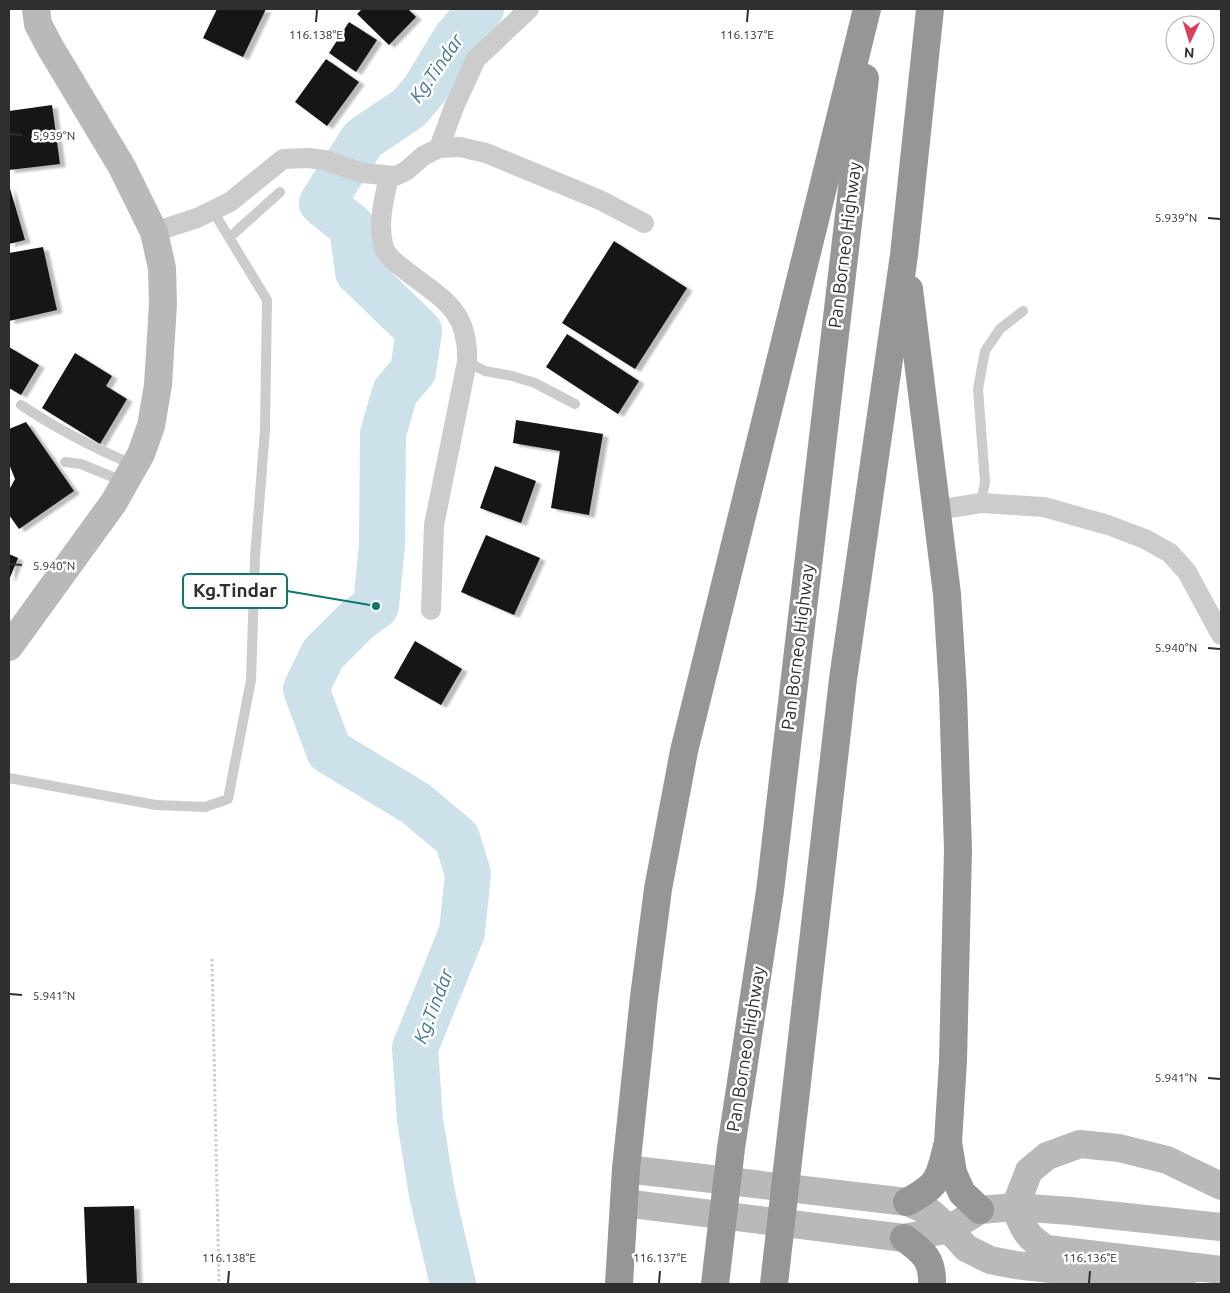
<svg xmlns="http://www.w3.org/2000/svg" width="1230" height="1293" font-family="Ubuntu,sans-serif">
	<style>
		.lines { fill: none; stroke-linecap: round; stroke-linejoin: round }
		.river { stroke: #cce1ea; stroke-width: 46 }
		.building { fill: #161616; filter: url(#shadow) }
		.path { stroke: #ccc; stroke-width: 3; stroke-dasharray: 2.5 2.5; stroke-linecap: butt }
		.lane { stroke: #ccc; stroke-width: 10 }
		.street { stroke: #ccc; stroke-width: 20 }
		.secondary { stroke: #b9b9b9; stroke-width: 28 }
		.highway { stroke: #969696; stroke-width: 28 }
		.ticks { fill: none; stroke: #2f2f2f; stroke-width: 2 }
		.labels { text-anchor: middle; stroke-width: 5; stroke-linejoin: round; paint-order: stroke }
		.street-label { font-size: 18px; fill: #2f2f2f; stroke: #fff }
		.water-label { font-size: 19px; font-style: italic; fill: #43778c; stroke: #fff }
		.ticks-label { font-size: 12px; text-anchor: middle; fill: #2f2f2f; stroke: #fff; stroke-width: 5; stroke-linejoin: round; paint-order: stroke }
		.leader { fill: none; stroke: #0f766e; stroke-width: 2 }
		.callout-dot { fill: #0f766e; stroke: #fff; stroke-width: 2 }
		.callout { fill: #fff; stroke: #0f766e; stroke-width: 2 }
		.callout-label { font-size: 19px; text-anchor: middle; font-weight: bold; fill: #2f2f2f }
	</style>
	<defs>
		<filter id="shadow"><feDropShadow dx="5.5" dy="3" stdDeviation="1" flood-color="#0004"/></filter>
	</defs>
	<rect width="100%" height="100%" fill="#fff"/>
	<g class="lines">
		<path class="river" d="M 453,1284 L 432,1194 L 420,1120 L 415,1048 L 462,932 L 468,874 L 457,838 L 415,803 L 329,751 L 306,689 L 323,654 L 357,620 L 376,606 L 382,545 L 383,434 L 395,392 L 413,371 L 419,331 L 358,272 L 352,227 L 322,203 L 363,139 L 409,108 L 425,89 L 456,38 L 481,9"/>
	</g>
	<path class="building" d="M 217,9 L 266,9 L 243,57 L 203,38 Z
		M 362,9 L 408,9 L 416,17 L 389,45 L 357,14 Z
		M 349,22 L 377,40 L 356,72 L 329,53 Z
		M 326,59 L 359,82 L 327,126 L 295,102 Z
		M 52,105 L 60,164 L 9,170 L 9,111 Z
		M 9,185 L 25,240 L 9,244 Z
		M 614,241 L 687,288 L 635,369 L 562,323 Z
		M 43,247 L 57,310 L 9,321 L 9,253 Z
		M 567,334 L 639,381 L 618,414 L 546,367 Z
		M 9,347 L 39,365 L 21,395 L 9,388 Z
		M 75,353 L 112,376 L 106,386 L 127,399 L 100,444 L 42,408 Z
		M 516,420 L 603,434 L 589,515 L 551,508 L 560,451 L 513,443 Z
		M 26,422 L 74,491 L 19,529 L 9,515 L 9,490 L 15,479 L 9,464 L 9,429 Z
		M 495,466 L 536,481 L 521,523 L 480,508 Z
		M 486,535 L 540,558 L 514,615 L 461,592 Z
		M 9,554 L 18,558 L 9,580 Z
		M 415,641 L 462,669 L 441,705 L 394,678 Z
		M 134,1206 L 137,1284 L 87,1284 L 84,1207 Z"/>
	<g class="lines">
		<path class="path" d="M 212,959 L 219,1284"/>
		<path class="lane" d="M 230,237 L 280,192
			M 467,362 L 485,371 L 512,376 L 535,383 L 575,404
			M 21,405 C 57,429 94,448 134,465
			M 65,462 L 81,464 L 125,482
			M 981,503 L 985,482 L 978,389 L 985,351 L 1000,329 L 1023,311
			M 9,778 L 156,805 L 205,807 L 228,799 L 251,680 L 255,557 L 265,430 L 267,300 L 213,211"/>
		<path class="street" d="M 439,148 L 454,107 L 476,59 L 529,9
			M 389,176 C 384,199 377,225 384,248 C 387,257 397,264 405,270 C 442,299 469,309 467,362 L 434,525 L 431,610
			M 154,232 L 197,218 L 230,202 L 283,159 L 307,158 L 325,160 L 362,173 L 395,176 L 406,171 L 423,156 L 439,148 L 460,147 L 486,153 L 600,200 L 644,223
			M 937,510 L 981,503 L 1044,507 L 1108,525 L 1145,539 L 1170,553 L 1187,572 L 1221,635"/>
		<path class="secondary" d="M 9,647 L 114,502 L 141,454 L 151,426 L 158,385 L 163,304 L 162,268 L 154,232 L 122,167 L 50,47 L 38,24 L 36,9
			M 626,1169 L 907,1202 L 930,1212 L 949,1229 L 966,1248 L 990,1260 L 1015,1265 L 1182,1284
			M 1221,1186 L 1167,1160 L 1119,1148 L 1080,1144 L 1047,1156 L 1029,1171 L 1015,1207 C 1023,1228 1027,1238 1047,1249 L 1221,1270
			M 624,1203 L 904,1238 L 949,1229 L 980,1210 L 1015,1207 L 1070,1211 L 1221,1227"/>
		<path class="highway" d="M 909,289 L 947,594 L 953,692 L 958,850 L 953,1061 L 948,1142 L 953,1173 L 962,1193 L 980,1210
			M 907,1202 C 938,1185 939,1180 947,1146
			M 904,1238 C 923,1252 933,1259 932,1284
			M 619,1284 L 626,1169 L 644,997 L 658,889 L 684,751 L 867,9
			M 715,1284 L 731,1148 L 770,891 L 865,78
			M 774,1284 L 843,679 L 904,255 L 930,9"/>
	</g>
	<path class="ticks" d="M 316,22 L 317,10M 747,22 L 748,10M 10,134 L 22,135M 1208,218 L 1220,219M 10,564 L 22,565M 1208,648 L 1220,649M 10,994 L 22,995M 1208,1078 L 1220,1079M 228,1283 L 229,1271M 659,1283 L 660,1271M 1089,1283 L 1090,1271"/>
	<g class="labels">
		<g class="street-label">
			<text transform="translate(845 245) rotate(-83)" y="6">Pan Borneo Highway</text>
			<text transform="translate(798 647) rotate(-83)" y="6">Pan Borneo Highway</text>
			<text transform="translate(746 1049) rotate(-81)" y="6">Pan Borneo Highway</text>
		</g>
		<g class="water-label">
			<text transform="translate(436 68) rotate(-55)" y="7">Kg.Tindar</text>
			<text transform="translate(433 1006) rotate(-69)" y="7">Kg.Tindar</text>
		</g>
	</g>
	<g class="ticks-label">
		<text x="316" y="39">116.138°E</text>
		<text x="747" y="39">116.137°E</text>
		<text x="54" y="140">5.939°N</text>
		<text x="1176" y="222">5.939°N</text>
		<text x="54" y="570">5.940°N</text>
		<text x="1176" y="652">5.940°N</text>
		<text x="54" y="1000">5.941°N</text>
		<text x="1176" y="1082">5.941°N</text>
		<text x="229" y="1262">116.138°E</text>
		<text x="660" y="1262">116.137°E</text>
		<text x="1090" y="1262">116.136°E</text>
	</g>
	<path class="leader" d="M376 606L287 591"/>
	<circle class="callout-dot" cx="376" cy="606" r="5"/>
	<rect class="callout" x="183" y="574" width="104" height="34" rx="5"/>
	<g class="callout-label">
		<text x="235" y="597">Kg.Tindar</text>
	</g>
	<rect width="1230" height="1293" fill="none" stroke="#2f2f2f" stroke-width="20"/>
	<g transform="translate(1190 40) rotate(184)"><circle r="24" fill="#ffffff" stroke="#acacac"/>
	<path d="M0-4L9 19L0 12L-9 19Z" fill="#d93f5a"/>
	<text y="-8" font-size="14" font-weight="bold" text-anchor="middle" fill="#2f2f2f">N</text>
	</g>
</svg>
